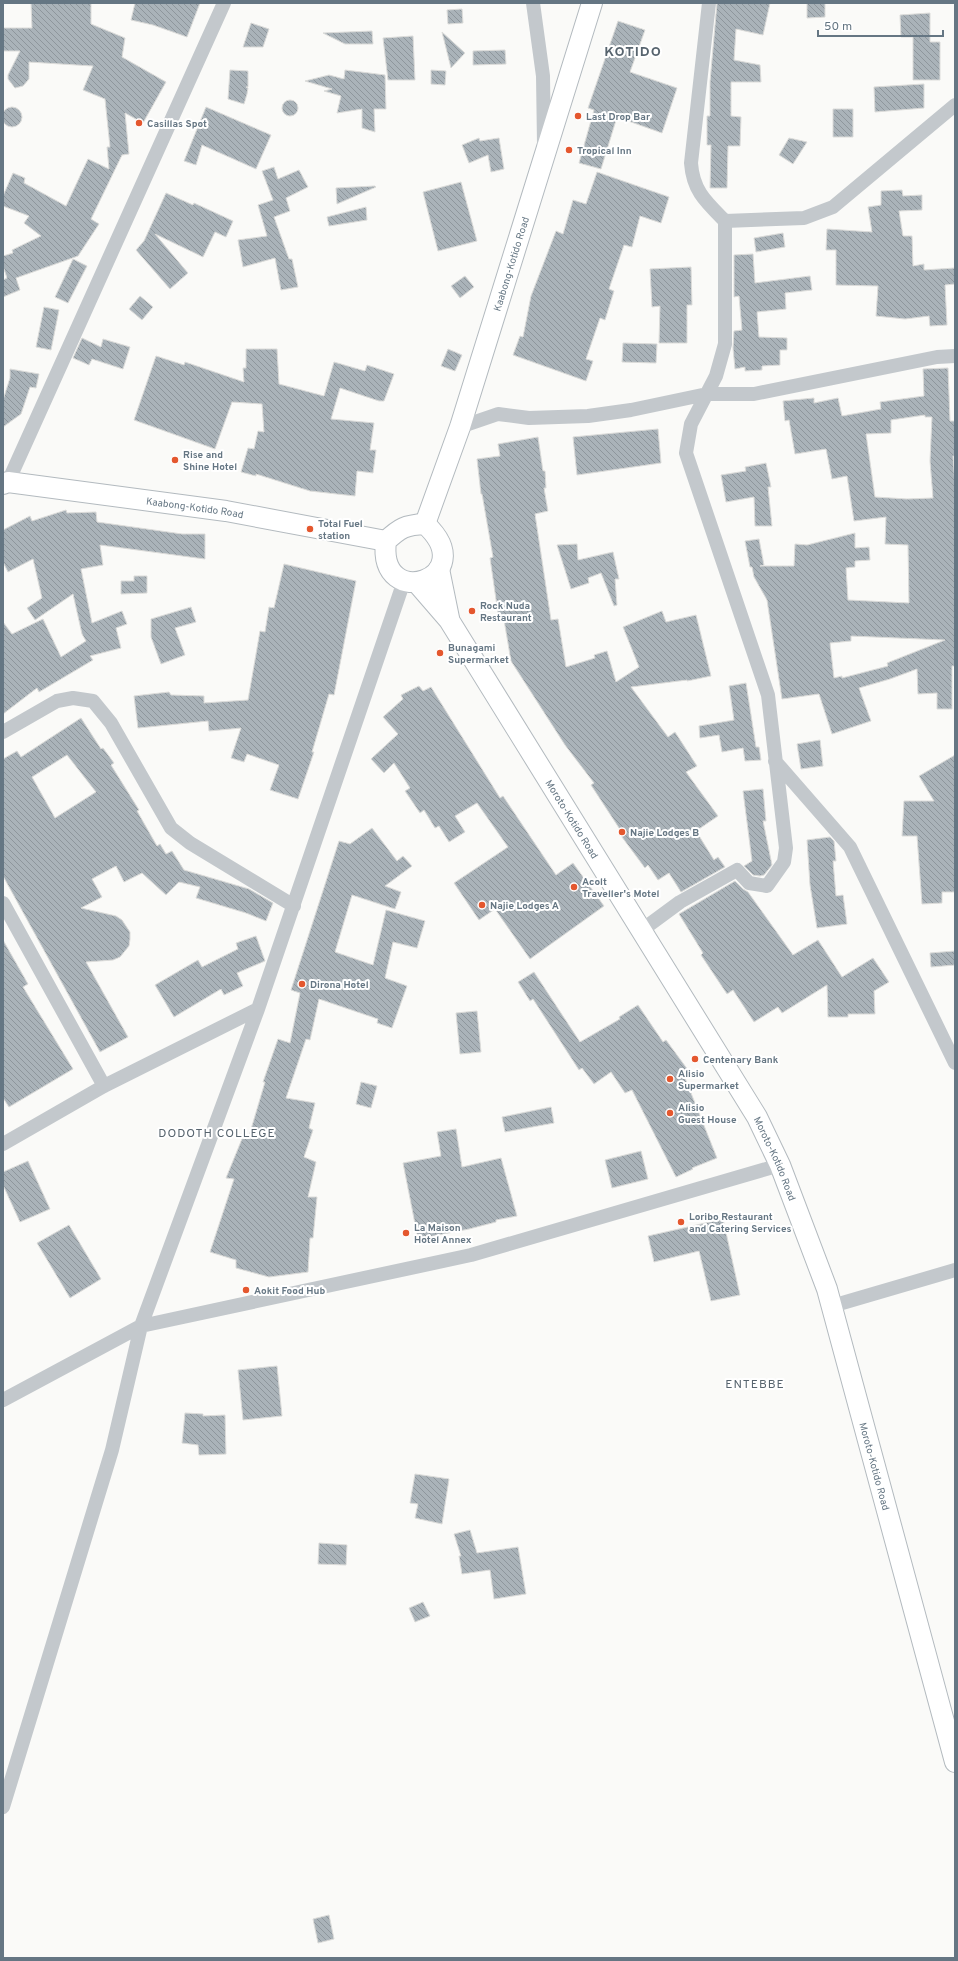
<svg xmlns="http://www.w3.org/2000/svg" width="958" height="1961" font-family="Overpass,sans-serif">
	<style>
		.building { fill: url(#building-back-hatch); stroke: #dcdcda; fill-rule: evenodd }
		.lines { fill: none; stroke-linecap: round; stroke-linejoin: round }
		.secondary-casing { stroke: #b3babf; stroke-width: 22 }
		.street { stroke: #c3c8cc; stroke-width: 14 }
		.secondary { stroke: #fff; stroke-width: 20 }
		.poi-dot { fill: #e4572e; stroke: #fff; stroke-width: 1.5 }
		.labels { text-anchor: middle; stroke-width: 4; stroke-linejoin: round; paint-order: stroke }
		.poi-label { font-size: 10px; font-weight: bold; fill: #657683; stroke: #fff; text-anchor: start }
		.street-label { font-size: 10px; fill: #657683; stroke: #fff }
		.quarter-label { font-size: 12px; letter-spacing: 1px; fill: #57646e; stroke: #fff }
		.district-label { font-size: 14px; font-weight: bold; letter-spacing: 1px; fill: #57646e; stroke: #fff }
	</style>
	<defs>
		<pattern id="building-back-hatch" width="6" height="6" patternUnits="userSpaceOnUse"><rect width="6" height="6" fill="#aab3b9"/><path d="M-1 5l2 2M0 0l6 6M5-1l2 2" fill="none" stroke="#8e969c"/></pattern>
	</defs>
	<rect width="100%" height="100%" fill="#fafaf8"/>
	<path class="building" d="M 31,3 L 91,3 L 91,24 L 125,38 L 122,57 L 166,82 L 143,123 L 125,113 L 129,154 L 122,155 L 91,219 L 99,224 L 78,256 L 16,278 L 20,290 L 3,297 L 3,280 L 7,278 L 3,266 L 3,256 L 13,253 L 12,250 L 41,236 L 24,223 L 29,216 L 3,206 L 3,196 L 13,173 L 25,178 L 24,183 L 66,206 L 88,159 L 109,169 L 107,147 L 110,147 L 105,99 L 83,90 L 93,66 L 29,62 L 29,79 L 23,86 L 15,88 L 8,79 L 8,75 L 20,51 L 3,51 L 3,28 L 32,28 Z
		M 135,3 L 200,3 L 187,37 L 153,25 L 131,20 Z
		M 717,3 L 770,3 L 763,35 L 736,29 L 734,60 L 760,65 L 761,82 L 731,82 L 731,116 L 741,117 L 740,146 L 728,146 L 727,188 L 710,188 L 711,145 L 707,145 L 707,116 L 710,116 L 710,82 Z
		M 807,3 L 825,3 L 825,17 L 807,18 Z
		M 462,9 L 463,23 L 448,24 L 447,10 Z
		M 930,13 L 930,42 L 940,42 L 940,80 L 913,80 L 913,37 L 901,37 L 900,15 Z
		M 618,21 L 645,30 L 630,72 L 677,88 L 662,133 L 617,117 L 601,169 L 579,163 L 594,110 L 588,108 Z
		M 251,23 L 269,29 L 263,47 L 243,47 Z
		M 372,31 L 373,44 L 345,44 L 323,33 Z
		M 442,32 L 465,53 L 451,68 Z
		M 413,36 L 415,80 L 388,80 L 383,38 Z
		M 505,50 L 506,64 L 473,65 L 473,51 Z
		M 230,70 L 248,71 L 248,87 L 246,87 L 248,88 L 247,94 L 244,104 L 228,99 Z
		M 345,70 L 385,75 L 386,109 L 374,109 L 375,132 L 362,128 L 362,109 L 337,113 L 341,96 L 324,91 L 332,89 L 305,81 L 329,75 L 344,79 Z
		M 431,70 L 446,71 L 445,85 L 431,84 Z
		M 924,84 L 924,108 L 875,112 L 874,87 Z
		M282 108a8 8 0 1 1 16 0a8 8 0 1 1-16 0Z
		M 206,107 L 271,135 L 256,169 L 202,145 L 196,165 L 184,161 Z
		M2 117a10 10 0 1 1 20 0a10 10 0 1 1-20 0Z
		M 833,109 L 853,109 L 853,137 L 833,137 Z
		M 479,138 L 480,141 L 499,138 L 504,169 L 491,172 L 488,155 L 469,163 L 462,145 Z
		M 789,138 L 807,142 L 793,164 L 779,155 Z
		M 274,167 L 278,179 L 299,170 L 308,187 L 286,198 L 290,211 L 274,217 L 289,259 L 292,259 L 298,287 L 281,290 L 275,258 L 243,267 L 238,240 L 267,236 L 258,205 L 273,200 L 262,171 Z
		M 597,172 L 669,197 L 661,223 L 640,216 L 632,247 L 624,245 L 609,289 L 614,291 L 605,320 L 600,318 L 586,359 L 593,361 L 586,381 L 513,355 L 520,336 L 523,337 L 531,296 L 556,231 L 563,234 L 573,200 L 586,204 Z
		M 461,182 L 477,241 L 438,251 L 423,192 Z
		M 375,186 L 376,187 L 337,204 L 336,188 Z
		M 902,190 L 903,196 L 922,195 L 922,210 L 899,211 L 903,236 L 912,236 L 913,266 L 924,264 L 924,270 L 955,268 L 955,284 L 945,285 L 947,325 L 930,326 L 929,316 L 905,319 L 876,316 L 878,286 L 836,285 L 836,250 L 826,250 L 827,229 L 872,232 L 868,207 L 881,205 L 881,191 Z
		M 166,193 L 193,205 L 194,203 L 233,221 L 226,237 L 215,232 L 203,257 L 155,234 L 188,273 L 170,289 L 136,250 L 144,241 Z
		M 366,207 L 367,220 L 329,226 L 327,217 Z
		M 783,233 L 785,247 L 756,252 L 754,238 Z
		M 753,254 L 755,283 L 810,276 L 812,290 L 785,293 L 786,309 L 757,312 L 759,337 L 787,338 L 787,350 L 780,350 L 780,365 L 762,366 L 762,370 L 745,371 L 745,367 L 735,369 L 733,348 L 734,331 L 742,330 L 739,296 L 734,297 L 734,255 Z
		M 73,259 L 87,266 L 68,303 L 55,297 Z
		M 691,267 L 692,305 L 687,305 L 687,343 L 659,343 L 660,306 L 652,307 L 650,269 Z
		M 465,276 L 474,287 L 460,298 L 451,286 Z
		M 140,296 L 153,307 L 142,320 L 129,309 Z
		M 44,307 L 59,310 L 51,350 L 36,347 Z
		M 82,338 L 101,347 L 103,339 L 130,347 L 123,369 L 92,359 L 89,365 L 73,358 Z
		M 623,343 L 657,344 L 656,363 L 622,362 Z
		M 246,349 L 277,349 L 279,384 L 324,396 L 334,362 L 365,371 L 367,365 L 394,374 L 384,401 L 379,401 L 340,388 L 331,419 L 374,423 L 370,450 L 376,450 L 373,473 L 357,471 L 355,496 L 310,491 L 256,474 L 256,476 L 241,472 L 248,448 L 254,449 L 258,431 L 264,432 L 262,404 L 232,402 L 215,449 L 134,420 L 156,356 L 184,365 L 185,362 L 244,382 L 243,368 L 246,368 Z
		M 448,349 L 462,355 L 455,371 L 441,366 Z
		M 948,368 L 950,421 L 955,421 L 955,456 L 953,456 L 955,485 L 955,666 L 952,666 L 952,709 L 937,709 L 937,693 L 918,694 L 917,669 L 890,679 L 859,688 L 871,721 L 832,734 L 819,694 L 782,699 L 767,600 L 754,577 L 752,567 L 750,567 L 745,541 L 759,539 L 764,565 L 760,566 L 794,566 L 795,544 L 807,545 L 855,533 L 855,548 L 869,547 L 870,560 L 855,561 L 855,567 L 846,568 L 848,600 L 909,603 L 908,545 L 885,544 L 886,517 L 854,521 L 847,476 L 832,479 L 826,449 L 795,454 L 789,420 L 785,421 L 783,401 L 814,398 L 814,403 L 838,398 L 842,416 L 881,409 L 880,402 L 924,396 L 923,369 ZM 925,415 L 925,417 L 932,417 L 930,461 L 933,498 L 907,499 L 875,497 L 866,434 L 891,433 L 891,420 ZM 851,636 L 945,640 L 887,663 L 888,666 L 842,678 L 842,676 L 834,678 L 830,643 L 851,641 Z
		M 10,369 L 39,374 L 36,388 L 30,387 L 21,414 L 3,427 L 3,400 L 10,378 Z
		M 658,429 L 661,463 L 577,475 L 573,437 Z
		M 538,437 L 543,471 L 545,471 L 546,488 L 544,488 L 548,511 L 535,514 L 551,620 L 558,619 L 566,667 L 595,658 L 594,655 L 607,651 L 616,682 L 639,667 L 623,627 L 662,611 L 666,622 L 696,615 L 711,676 L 687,681 L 687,680 L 631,687 L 668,737 L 675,732 L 697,766 L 686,772 L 718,816 L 696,831 L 714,860 L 718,857 L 725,867 L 681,892 L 669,873 L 658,880 L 648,865 L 645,868 L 619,833 L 621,831 L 591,785 L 594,783 L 565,745 L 511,661 L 504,620 L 499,620 L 490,558 L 493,557 L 482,494 L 481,494 L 477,459 L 500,456 L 498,444 Z
		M 766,463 L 771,487 L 768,487 L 772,526 L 755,526 L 754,497 L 726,502 L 721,475 L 746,471 L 745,467 Z
		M 66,510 L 67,513 L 96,512 L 97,522 L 182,534 L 205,534 L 205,559 L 100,545 L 103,565 L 81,569 L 92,623 L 122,611 L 127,624 L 116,628 L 121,648 L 90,656 L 93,660 L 39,692 L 37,688 L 3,714 L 3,622 L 12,634 L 43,619 L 61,657 L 86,641 L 82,634 L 73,594 L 35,620 L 27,608 L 42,598 L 33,559 L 8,572 L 3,562 L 3,530 L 30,516 L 32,521 Z
		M 577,544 L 578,560 L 613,552 L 619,579 L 615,579 L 617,605 L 614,606 L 601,573 L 588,578 L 589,583 L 571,589 L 557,545 Z
		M 284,564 L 356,581 L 334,695 L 329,694 L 312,752 L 314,752 L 298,799 L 270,790 L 279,765 L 247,754 L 244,762 L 231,758 L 241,728 L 209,731 L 208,721 L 138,728 L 134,696 L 169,692 L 171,695 L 204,696 L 204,703 L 248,700 L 260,631 L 265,632 L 269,607 L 274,608 Z
		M 134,576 L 147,576 L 147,593 L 121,594 L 121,581 L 134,581 Z
		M 191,607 L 196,622 L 175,628 L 185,655 L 161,664 L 151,637 L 151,619 Z
		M 746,683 L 756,747 L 759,747 L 761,760 L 745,761 L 743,748 L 722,752 L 719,735 L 700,738 L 699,726 L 734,720 L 729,686 Z
		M 419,686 L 423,691 L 431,687 L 500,798 L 503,796 L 556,875 L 573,863 L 604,906 L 530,959 L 495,909 L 479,920 L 454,883 L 508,847 L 477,803 L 455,816 L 465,832 L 449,842 L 439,826 L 435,828 L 424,810 L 420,813 L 405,791 L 410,788 L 394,763 L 384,773 L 371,759 L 398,734 L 383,717 L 403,699 L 401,695 Z
		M 81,718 L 101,749 L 103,748 L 114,763 L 111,765 L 139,810 L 137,811 L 157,846 L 160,844 L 166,854 L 172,851 L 184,870 L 249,889 L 273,903 L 266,921 L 246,913 L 196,898 L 200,887 L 179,882 L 166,895 L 142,873 L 124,882 L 116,866 L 92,879 L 102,897 L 81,908 L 116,916 L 122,920 L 130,932 L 130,939 L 129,946 L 120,957 L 113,960 L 86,962 L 128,1037 L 100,1052 L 3,876 L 3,759 L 17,751 L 21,757 ZM 67,755 L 96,792 L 55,818 L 32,777 Z
		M 820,740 L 823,766 L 801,769 L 797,744 Z
		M 955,755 L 955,892 L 942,892 L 942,903 L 922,904 L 917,836 L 902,836 L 904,801 L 934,801 L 919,776 Z
		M 763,789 L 766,821 L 763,821 L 772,865 L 764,875 L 760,876 L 753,875 L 744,866 L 752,861 L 743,791 Z
		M 372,828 L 397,861 L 403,856 L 412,866 L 385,886 L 401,892 L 395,909 L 352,895 L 335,952 L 373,965 L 386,910 L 425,921 L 417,948 L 393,942 L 385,978 L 407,986 L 392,1028 L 377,1023 L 378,1019 L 319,999 L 310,1040 L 306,1039 L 286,1098 L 315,1103 L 309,1128 L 313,1130 L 304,1157 L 316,1162 L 308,1197 L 317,1197 L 313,1238 L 310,1238 L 308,1272 L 269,1277 L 236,1268 L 236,1260 L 210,1252 L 234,1179 L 226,1178 L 244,1134 L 249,1136 L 265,1082 L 263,1082 L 278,1039 L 290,1043 L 300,993 L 291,990 L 339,841 L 350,844 Z
		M 830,837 L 834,841 L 836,861 L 833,861 L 836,896 L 843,895 L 847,924 L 817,928 L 810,885 L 807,840 Z
		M 735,881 L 743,889 L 748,892 L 793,955 L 818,940 L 842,977 L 873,958 L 889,982 L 874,991 L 875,1014 L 848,1014 L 848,1017 L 828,1017 L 827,985 L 782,1013 L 778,1007 L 754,1022 L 733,990 L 727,994 L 701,955 L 703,953 L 679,914 Z
		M 256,936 L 265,961 L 237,973 L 243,986 L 224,995 L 221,989 L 174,1017 L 155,985 L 198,960 L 202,967 L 238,949 L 236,943 Z
		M 3,940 L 28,984 L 23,987 L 73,1069 L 9,1107 L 3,1098 Z
		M 955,951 L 955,965 L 931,967 L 930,953 Z
		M 534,972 L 580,1042 L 620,1019 L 619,1017 L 638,1005 L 663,1042 L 666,1040 L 688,1070 L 683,1073 L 717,1158 L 692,1168 L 693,1169 L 676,1177 L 632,1090 L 625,1093 L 611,1072 L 594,1084 L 582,1068 L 579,1070 L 533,999 L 530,1001 L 518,982 Z
		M 477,1011 L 481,1052 L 460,1054 L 456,1013 Z
		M 361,1082 L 377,1086 L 371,1108 L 356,1104 Z
		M 551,1107 L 554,1123 L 505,1132 L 502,1117 Z
		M 456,1129 L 462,1167 L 501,1158 L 517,1216 L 496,1220 L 496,1222 L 469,1229 L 418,1239 L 403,1163 L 441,1156 L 437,1132 Z
		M 641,1151 L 648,1179 L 612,1188 L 605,1160 Z
		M 28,1161 L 50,1209 L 20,1222 L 3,1185 L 3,1172 Z
		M 723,1219 L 740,1295 L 711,1301 L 699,1251 L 654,1262 L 648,1236 Z
		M 69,1225 L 101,1279 L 70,1298 L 37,1243 Z
		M 277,1366 L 282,1416 L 243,1420 L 238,1370 Z
		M 185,1413 L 203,1414 L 203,1416 L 225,1415 L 226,1454 L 199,1455 L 198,1445 L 182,1443 Z
		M 415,1474 L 449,1479 L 442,1524 L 415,1518 L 418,1504 L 410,1503 Z
		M 470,1530 L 477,1553 L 518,1547 L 526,1594 L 494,1599 L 490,1570 L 462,1574 L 459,1556 L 461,1556 L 454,1534 Z
		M 319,1543 L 347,1545 L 346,1565 L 318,1564 Z
		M 423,1602 L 430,1616 L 415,1622 L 409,1608 Z
		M 329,1915 L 334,1939 L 318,1943 L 313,1919 Z"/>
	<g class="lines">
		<g class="secondary-casing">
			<g id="secondary">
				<path id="s1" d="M 3,484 L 8,482 L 226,511 L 386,541"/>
				<path id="s2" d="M 425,524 L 460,427 L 592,3"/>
				<path d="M 425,524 C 484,578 377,614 386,541 C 400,528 405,525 425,524 Z"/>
				<path d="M 439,569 L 449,618"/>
				<path id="s3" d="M 417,583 L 449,620 L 757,1117 L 780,1165 L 827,1289 L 955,1762"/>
			</g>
		</g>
		<path class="street" d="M 533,3 L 543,76 L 544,144
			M 725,221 L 804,218 L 833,207 L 955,105
			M 460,427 L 498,414 L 529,418 L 588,416 L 631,410 L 707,394 L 754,394 L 937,357 L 955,356
			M 8,482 L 224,3
			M 3,732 L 57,701 L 73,698 L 93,701 L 111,723 L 171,828 L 190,843 L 294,906
			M 775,761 L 850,847 L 955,1063
			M 3,903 L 104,1086
			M 642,930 L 680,902 L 737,870 L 749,883 L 767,886 L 784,862 L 786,848 L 768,695 L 686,453 L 691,424 L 716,376 L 725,344 L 725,221 C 706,202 693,191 691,163 L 709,3
			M 3,1144 L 104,1086 L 258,1009
			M 832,1306 L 955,1270
			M 3,1400 L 141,1326 L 471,1255 L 780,1165
			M 3,1807 L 112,1450 L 141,1326 L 258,1009 L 404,581"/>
		<use href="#secondary" class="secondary"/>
	</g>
	<g class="poi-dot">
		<circle cx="578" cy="116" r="4"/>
		<circle cx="139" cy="123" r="4"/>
		<circle cx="569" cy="150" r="4"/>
		<circle cx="175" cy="460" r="4"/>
		<circle cx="310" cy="529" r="4"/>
		<circle cx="472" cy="611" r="4"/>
		<circle cx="440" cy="653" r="4"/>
		<circle cx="622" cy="832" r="4"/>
		<circle cx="574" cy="887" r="4"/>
		<circle cx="482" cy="905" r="4"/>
		<circle cx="302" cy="984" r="4"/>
		<circle cx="695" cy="1059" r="4"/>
		<circle cx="670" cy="1079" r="4"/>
		<circle cx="670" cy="1113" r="4"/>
		<circle cx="681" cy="1222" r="4"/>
		<circle cx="406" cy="1233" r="4"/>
		<circle cx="246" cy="1290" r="4"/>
	</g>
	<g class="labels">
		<g class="poi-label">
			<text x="586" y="120">Last Drop Bar</text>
			<text x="147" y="127">Casillas Spot</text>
			<text x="577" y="154">Tropical Inn</text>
			<text x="183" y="458">Rise and<tspan x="183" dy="12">Shine Hotel</tspan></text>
			<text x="318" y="527">Total Fuel<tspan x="318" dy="12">station</tspan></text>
			<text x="480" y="609">Rock Nuda<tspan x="480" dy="12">Restaurant</tspan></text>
			<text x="448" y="651">Bunagami<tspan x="448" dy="12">Supermarket</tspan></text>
			<text x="630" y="836">Najie Lodges B</text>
			<text x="582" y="885">Acolt<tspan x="582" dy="12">Traveller's Motel</tspan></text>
			<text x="490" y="909">Najie Lodges A</text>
			<text x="310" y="988">Dirona Hotel</text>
			<text x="703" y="1063">Centenary Bank</text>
			<text x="678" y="1077">Alisio<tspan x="678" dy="12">Supermarket</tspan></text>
			<text x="678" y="1111">Alisio<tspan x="678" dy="12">Guest House</tspan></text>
			<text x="689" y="1220">Loribo Restaurant<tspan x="689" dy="12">and Catering Services</tspan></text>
			<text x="414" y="1231">La Maison<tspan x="414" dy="12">Hotel Annex</tspan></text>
			<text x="254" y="1294">Aokit Food Hub</text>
		</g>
		<g class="street-label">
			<text dy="4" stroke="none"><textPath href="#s2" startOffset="274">Kaabong-Kotido Road</textPath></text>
			<text dy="4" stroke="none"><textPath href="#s1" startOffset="194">Kaabong-Kotido Road</textPath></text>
			<text dy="4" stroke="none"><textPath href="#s3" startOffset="283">Moroto-Kotido Road</textPath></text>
			<text dy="4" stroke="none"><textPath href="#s3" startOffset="679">Moroto-Kotido Road</textPath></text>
			<text dy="4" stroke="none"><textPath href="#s3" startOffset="1003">Moroto-Kotido Road</textPath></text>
		</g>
		<g class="quarter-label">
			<text x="217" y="1137">DODOTH COLLEGE</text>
			<text x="755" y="1388">ENTEBBE</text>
		</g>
		<g class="district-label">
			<text x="633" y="56">KOTIDO</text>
		</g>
	</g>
	<rect width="958" height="1961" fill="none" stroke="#657683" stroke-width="8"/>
	<path d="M818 30v6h125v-6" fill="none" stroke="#657683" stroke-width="2"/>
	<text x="824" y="30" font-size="12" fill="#657683" stroke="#ffffff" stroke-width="3" paint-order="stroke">50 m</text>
</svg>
